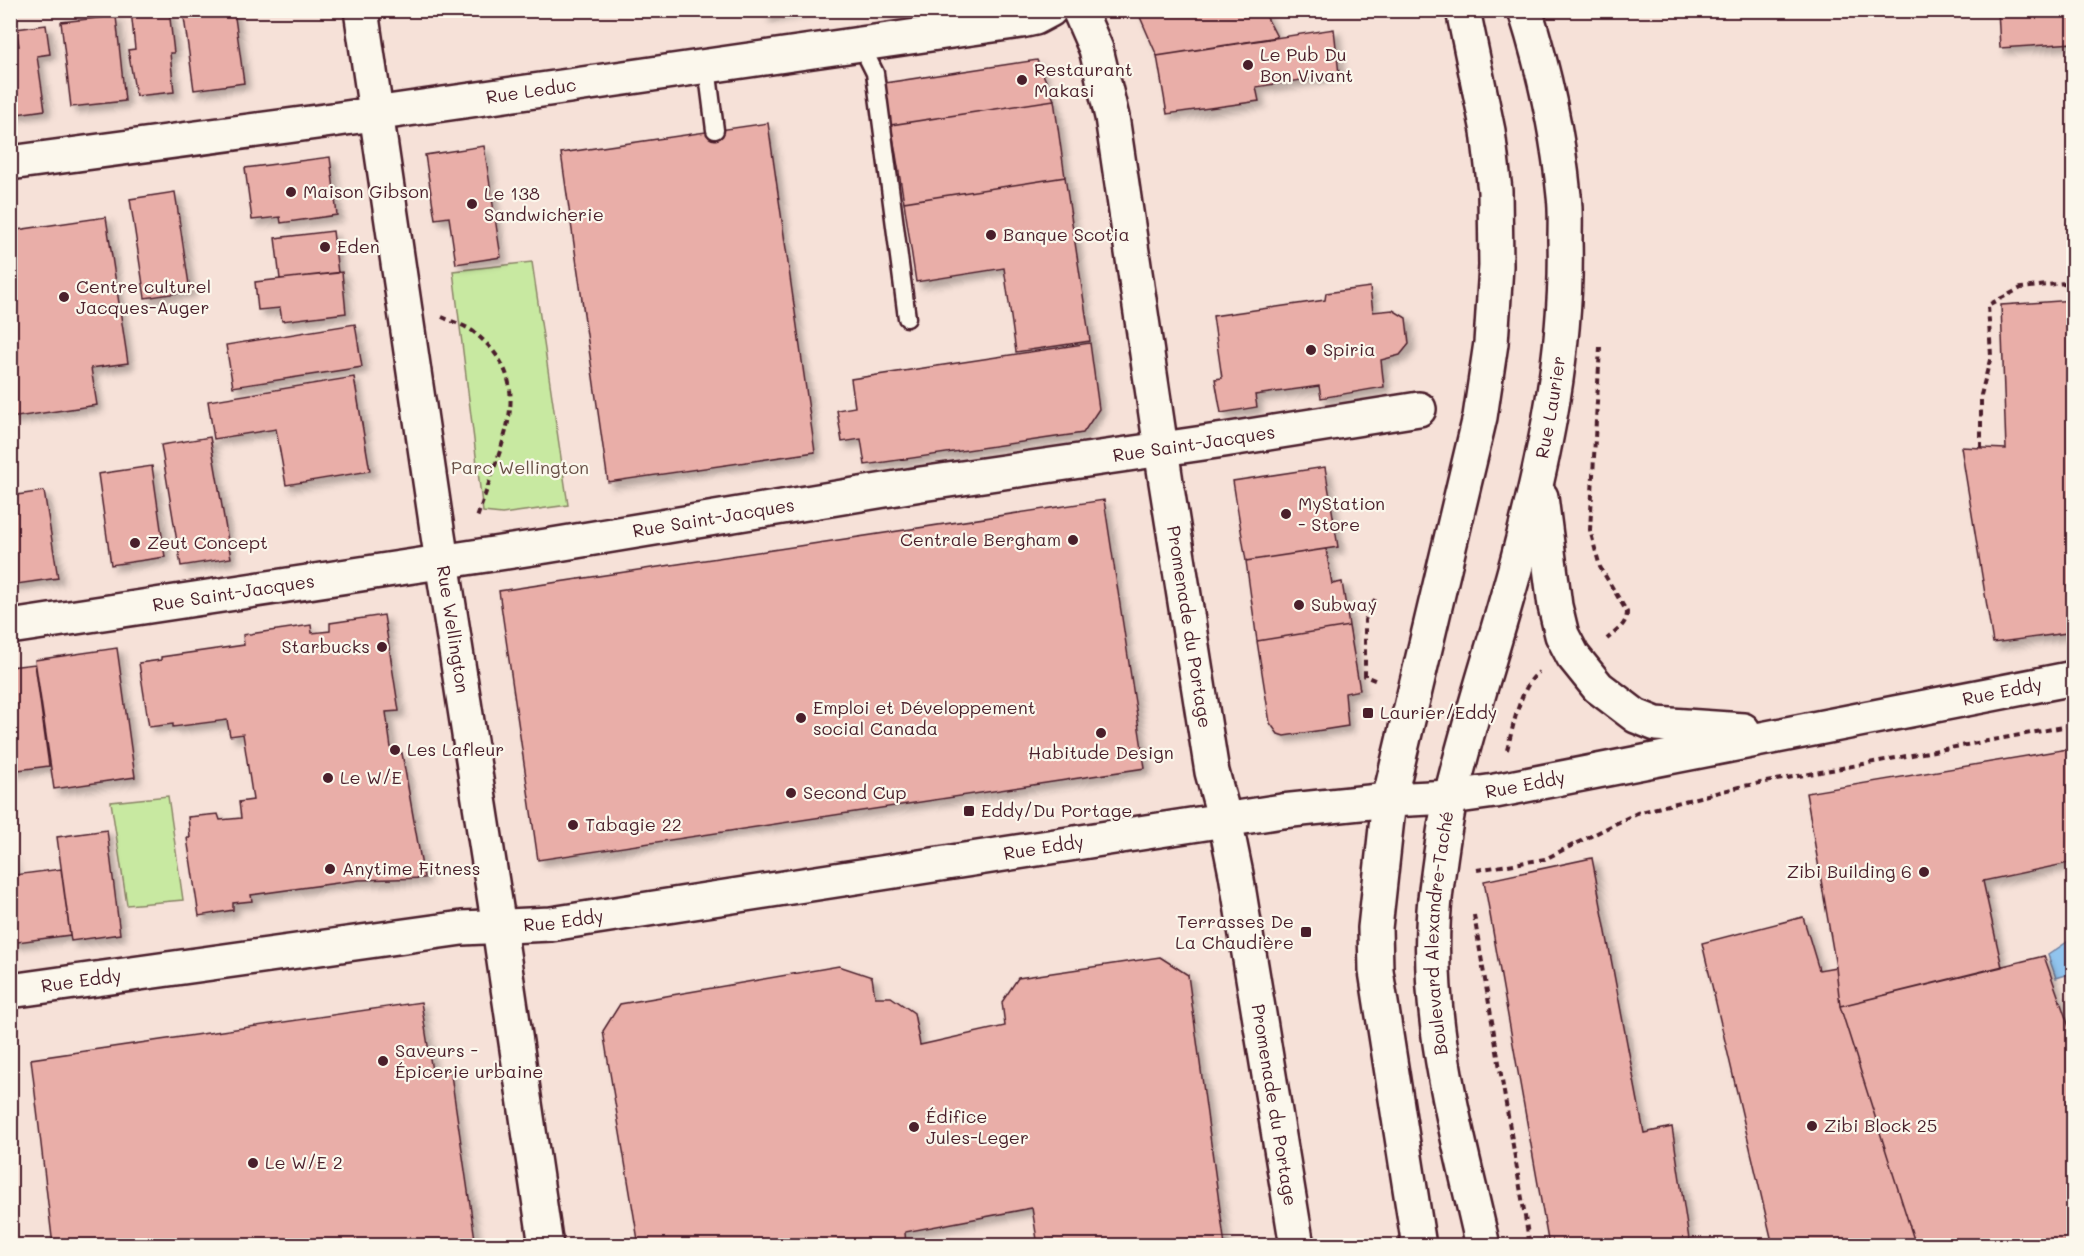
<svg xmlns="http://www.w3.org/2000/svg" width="2084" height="1256" font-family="Mali,sans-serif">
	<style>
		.green { fill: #c8e9a1; stroke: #898466; stroke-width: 1.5 }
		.water { fill: #91c4ee; stroke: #7582a0; stroke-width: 1.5 }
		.building { fill: #e9aea8; stroke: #4a1f2b; stroke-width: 1.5; filter: url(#shadow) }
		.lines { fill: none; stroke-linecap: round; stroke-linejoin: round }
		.service-casing { stroke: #4a1f2b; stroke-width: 21 }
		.minor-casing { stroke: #4a1f2b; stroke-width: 38 }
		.tertiary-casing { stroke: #4a1f2b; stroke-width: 38 }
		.secondary-casing { stroke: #4a1f2b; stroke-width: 38 }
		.path { stroke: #4a1f2b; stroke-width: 4; stroke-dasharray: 6 4.5; stroke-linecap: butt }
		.service { stroke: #fbf7ec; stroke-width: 16 }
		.minor { stroke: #fbf7ec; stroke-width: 33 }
		.tertiary { stroke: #fbf7ec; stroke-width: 33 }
		.secondary { stroke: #fbf7ec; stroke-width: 33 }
		.poi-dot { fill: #4a1f2b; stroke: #fbf7ec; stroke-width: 2 }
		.labels { text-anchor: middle; stroke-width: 4.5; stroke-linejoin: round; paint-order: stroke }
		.poi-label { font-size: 18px; fill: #4a1f2b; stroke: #fbf7ec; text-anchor: start }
		.street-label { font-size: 18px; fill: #4a1f2b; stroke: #fbf7ec }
		.park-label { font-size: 18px; fill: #6a5248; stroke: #fbf7ec }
	</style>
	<defs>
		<filter id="shadow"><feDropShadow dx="5.5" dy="5.5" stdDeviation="3" flood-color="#0004"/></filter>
	</defs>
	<rect width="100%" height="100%" fill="#f6e1d8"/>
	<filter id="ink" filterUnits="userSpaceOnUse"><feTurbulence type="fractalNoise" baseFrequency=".0167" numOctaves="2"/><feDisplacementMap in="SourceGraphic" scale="12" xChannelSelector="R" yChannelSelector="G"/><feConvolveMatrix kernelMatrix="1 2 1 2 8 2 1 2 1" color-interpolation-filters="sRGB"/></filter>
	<g filter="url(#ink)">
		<path class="green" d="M 532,262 L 568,505 L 502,514 L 483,512 L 453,271 Z
			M 168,796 L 183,900 L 127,905 L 111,802 Z"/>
		<path class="water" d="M 2073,938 L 2073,973 L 2056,978 L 2048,955 Z"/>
		<path class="building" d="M 131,10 L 169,10 L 174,53 L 170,53 L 174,92 L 136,96 L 128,50 L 135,49 Z
			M 183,10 L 234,10 L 244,83 L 194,90 Z
			M 764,10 L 803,10 L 765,17 Z
			M 1137,10 L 1263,10 L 1277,37 L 1157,56 Z
			M 1998,10 L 2074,10 L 2074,43 L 2000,48 Z
			M 116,16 L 125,101 L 71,107 L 61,22 Z
			M 46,25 L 50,54 L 37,56 L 45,110 L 10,115 L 10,47 L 19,46 L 16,29 Z
			M 1334,29 L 1339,74 L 1256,87 L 1259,101 L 1167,114 L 1157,56 Z
			M 1037,60 L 1054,100 L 891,125 L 885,83 Z
			M 1054,100 L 1065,177 L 904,202 L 891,125 Z
			M 768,123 L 815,452 L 608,482 L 561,153 Z
			M 484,146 L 501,257 L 456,264 L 449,217 L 435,219 L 425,155 Z
			M 330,157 L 337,215 L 281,223 L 280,217 L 252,220 L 245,168 Z
			M 1065,177 L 1090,341 L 1016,352 L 1004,268 L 916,282 L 904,202 Z
			M 175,192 L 190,291 L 145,298 L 130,199 Z
			M 106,217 L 128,363 L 91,368 L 97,405 L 10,418 L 10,231 Z
			M 333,231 L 338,273 L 280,279 L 275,238 Z
			M 342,272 L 346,313 L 282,321 L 280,308 L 258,310 L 255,282 Z
			M 1370,287 L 1373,312 L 1393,310 L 1406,318 L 1409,344 L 1400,355 L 1381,360 L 1384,387 L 1321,398 L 1319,386 L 1255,395 L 1257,407 L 1221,413 L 1215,379 L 1222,378 L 1213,316 L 1325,300 L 1326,293 Z
			M 2074,300 L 2074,632 L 1993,643 L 1961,447 L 2006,449 L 2001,305 Z
			M 355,324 L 362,367 L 233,387 L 226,345 Z
			M 1090,343 L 1099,409 L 1083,433 L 865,465 L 861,439 L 842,442 L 837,410 L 855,407 L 851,379 Z
			M 354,377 L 370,471 L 286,485 L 276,429 L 214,439 L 208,401 Z
			M 210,437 L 231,558 L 181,566 L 161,445 Z
			M 152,466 L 165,557 L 111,565 L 98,474 Z
			M 1325,467 L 1338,547 L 1246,561 L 1233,481 Z
			M 44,491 L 58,578 L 10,585 L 10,496 Z
			M 1104,500 L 1145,768 L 538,860 L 499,591 Z
			M 1326,549 L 1332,584 L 1342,582 L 1349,626 L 1257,641 L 1246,561 Z
			M 384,615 L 399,711 L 386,712 L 392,755 L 402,753 L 424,878 L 359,880 L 251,895 L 252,901 L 233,903 L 233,910 L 199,916 L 187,838 L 190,838 L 188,817 L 218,814 L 220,820 L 241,818 L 239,802 L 253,800 L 243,734 L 230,736 L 227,720 L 173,727 L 173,724 L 149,727 L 139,663 L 161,660 L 161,657 L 244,645 L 243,635 L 311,625 L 312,633 L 330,631 L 330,623 Z
			M 1349,626 L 1360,690 L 1345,693 L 1348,726 L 1284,736 L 1278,734 L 1270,723 L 1257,641 Z
			M 117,648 L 135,777 L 54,789 L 35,660 Z
			M 35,664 L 49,766 L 10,771 L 10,667 Z
			M 2074,748 L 2074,862 L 1983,881 L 2002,967 L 1840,1006 L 1836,967 L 1806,793 Z
			M 107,830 L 120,934 L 71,941 L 57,837 Z
			M 10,851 L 15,875 L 61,869 L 70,935 L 10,943 Z
			M 1592,858 L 1644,1133 L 1672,1127 L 1690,1246 L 1549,1246 L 1484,881 Z
			M 1803,917 L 1819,970 L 1836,967 L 1840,1006 L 1916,1246 L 1773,1246 L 1702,943 Z
			M 2044,956 L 2074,1041 L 2074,1246 L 1916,1246 L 1840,1006 Z
			M 1160,957 L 1188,975 L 1225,1246 L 1038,1246 L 1032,1208 L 905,1232 L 906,1246 L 639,1246 L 603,1031 L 620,1004 L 839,966 L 872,977 L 875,997 L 891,997 L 914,1013 L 920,1045 L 1005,1026 L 1002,1002 L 1018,978 Z
			M 421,1002 L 432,1071 L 450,1068 L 476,1246 L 53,1246 L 31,1059 Z"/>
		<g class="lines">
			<g class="service-casing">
				<path id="service" d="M 861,45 L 875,73 L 907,318
					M 707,67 L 715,130"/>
			</g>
			<g class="minor-casing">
				<g id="minor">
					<path id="s1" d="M 361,10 L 437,529 L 499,927"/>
					<path id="s2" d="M 10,163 L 332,120 L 1021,21 L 1035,18 L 1050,10"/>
					<path id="s3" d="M 10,627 L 546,546 L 921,484 L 1224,440 L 1419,409"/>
				</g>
			</g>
			<g class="tertiary-casing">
				<g id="tertiary">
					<path id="s4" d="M 1079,10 L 1096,49 L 1112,117 L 1166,482 L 1212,772 L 1225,820 L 1236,874 L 1297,1246"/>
				</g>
			</g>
			<g class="secondary-casing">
				<g id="secondary">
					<path d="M 1541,497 L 1555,606 L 1562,635 L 1573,656 L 1598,687 L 1636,716 L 1656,724 L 1743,730"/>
					<path d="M 499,927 L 546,1246"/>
					<path id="s5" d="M 10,991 L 462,928 L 551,924 L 1282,811 L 1389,800 L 1451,797 L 1495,791 L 2074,678"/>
					<path d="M 1419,1246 L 1376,971 L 1375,928 L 1389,800 L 1480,417 L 1491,343 L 1496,266 L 1495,191 L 1488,131 L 1463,10"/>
					<path id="s6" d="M 1483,1246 C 1457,1130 1421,1009 1436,890 C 1440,859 1444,826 1451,796 C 1470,716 1497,638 1518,558 C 1545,455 1568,347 1565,240 C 1565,226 1566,211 1564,196 C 1558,134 1544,70 1525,10"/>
				</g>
			</g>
			<path class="path" d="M 442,317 C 453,322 467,326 475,333 C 521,371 515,407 498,457 C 491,477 484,498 477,518
				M 1600,347 L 1590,530 L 1600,567 L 1627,612 C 1627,625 1616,631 1607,639
				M 1981,448 L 1981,395 L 1991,356 L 1988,305 L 2021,288 L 2074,282
				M 1375,599 L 1365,620 L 1365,676 L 1377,681
				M 1507,750 C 1513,728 1520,686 1539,672
				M 1477,870 L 1545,859 L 1637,813 L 1739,787 L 2074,725
				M 1474,915 L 1530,1246
				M 964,1243 L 964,1246"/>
			<use href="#service" class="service"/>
			<use href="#minor" class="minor"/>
			<use href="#tertiary" class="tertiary"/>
			<use href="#secondary" class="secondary"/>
		</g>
	</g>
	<g class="poi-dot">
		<circle cx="1248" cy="65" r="6"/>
		<circle cx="1022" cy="80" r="6"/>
		<circle cx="291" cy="192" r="6"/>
		<circle cx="472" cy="204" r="6"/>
		<circle cx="991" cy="235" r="6"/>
		<circle cx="325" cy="247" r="6"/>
		<circle cx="64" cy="297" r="6"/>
		<circle cx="1311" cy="350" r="6"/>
		<circle cx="1286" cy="514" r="6"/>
		<circle cx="1073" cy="540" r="6"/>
		<circle cx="135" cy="543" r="6"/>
		<circle cx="1299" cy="605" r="6"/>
		<circle cx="382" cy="647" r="6"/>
		<rect x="1362" y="707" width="12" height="12" rx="3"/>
		<circle cx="801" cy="718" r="6"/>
		<circle cx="1101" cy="733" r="6"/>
		<circle cx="395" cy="750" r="6"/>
		<circle cx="328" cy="778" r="6"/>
		<circle cx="791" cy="793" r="6"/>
		<rect x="963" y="805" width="12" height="12" rx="3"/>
		<circle cx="573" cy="825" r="6"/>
		<circle cx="330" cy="869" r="6"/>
		<circle cx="1924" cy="872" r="6"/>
		<rect x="1300" y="926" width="12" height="12" rx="3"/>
		<circle cx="383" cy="1061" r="6"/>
		<circle cx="1812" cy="1126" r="6"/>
		<circle cx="914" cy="1127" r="6"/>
		<circle cx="253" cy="1163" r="6"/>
	</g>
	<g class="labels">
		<g class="poi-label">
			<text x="1260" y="61">Le Pub Du<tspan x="1260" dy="21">Bon Vivant</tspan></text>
			<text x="1034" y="76">Restaurant<tspan x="1034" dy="21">Makasi</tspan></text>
			<text x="303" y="198">Maison Gibson</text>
			<text x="484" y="200">Le 138<tspan x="484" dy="21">Sandwicherie</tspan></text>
			<text x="1003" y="241">Banque Scotia</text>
			<text x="337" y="253">Eden</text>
			<text x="76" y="293">Centre culturel<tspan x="76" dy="21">Jacques-Auger</tspan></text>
			<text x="1323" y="356">Spiria</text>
			<text x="1298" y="510">MyStation<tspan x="1298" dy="21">- Store</tspan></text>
			<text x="1061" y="546" text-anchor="end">Centrale Bergham</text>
			<text x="147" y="549">Zeut Concept</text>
			<text x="1311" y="611">Subway</text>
			<text x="370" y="653" text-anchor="end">Starbucks</text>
			<text x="813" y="714">Emploi et Développement<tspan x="813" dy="21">social Canada</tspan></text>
			<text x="1380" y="719">Laurier/Eddy</text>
			<text x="407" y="756">Les Lafleur</text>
			<text x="1101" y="759" text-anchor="middle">Habitude Design</text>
			<text x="340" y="784">Le W/E</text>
			<text x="803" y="799">Second Cup</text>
			<text x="981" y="817">Eddy/Du Portage</text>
			<text x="585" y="831">Tabagie 22</text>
			<text x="342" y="875">Anytime Fitness</text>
			<text x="1912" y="878" text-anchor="end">Zibi Building 6</text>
			<text x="1294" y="928" text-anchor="end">Terrasses De<tspan x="1294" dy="21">La Chaudière</tspan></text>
			<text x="395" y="1057">Saveurs -<tspan x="395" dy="21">Épicerie urbaine</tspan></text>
			<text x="926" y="1123">Édifice<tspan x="926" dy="21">Jules-Leger</tspan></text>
			<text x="1824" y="1132">Zibi Block 25</text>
			<text x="265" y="1169">Le W/E 2</text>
		</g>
		<g class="street-label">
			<text dy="6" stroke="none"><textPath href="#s2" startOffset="526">Rue Leduc</textPath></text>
			<text dy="6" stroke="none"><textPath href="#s6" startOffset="858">Rue Laurier</textPath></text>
			<text dy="6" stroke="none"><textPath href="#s3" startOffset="1198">Rue Saint-Jacques</textPath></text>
			<text dy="6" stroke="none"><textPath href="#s3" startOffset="712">Rue Saint-Jacques</textPath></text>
			<text dy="6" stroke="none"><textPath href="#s3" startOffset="226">Rue Saint-Jacques</textPath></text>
			<text dy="6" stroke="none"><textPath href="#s4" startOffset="628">Promenade du Portage</textPath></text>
			<text dy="6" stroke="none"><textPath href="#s1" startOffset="626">Rue Wellington</textPath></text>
			<text dy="6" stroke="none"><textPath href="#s5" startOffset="2016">Rue Eddy</textPath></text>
			<text dy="6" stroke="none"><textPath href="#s5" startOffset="1530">Rue Eddy</textPath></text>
			<text dy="6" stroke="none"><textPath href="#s5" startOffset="1044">Rue Eddy</textPath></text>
			<text dy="6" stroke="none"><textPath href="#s5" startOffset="558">Rue Eddy</textPath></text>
			<text dy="6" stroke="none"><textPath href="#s6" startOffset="318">Boulevard Alexandre-Taché</textPath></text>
			<text dy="6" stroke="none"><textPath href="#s5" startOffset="72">Rue Eddy</textPath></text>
			<text dy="6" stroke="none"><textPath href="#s4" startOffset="1114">Promenade du Portage</textPath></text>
		</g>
		<g class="park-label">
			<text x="520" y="474">Parc Wellington</text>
		</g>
	</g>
	<rect width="2084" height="1256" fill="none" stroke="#fbf7ec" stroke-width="36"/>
	<rect x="18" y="18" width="2048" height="1220" fill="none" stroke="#4a1f2b" stroke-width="2" filter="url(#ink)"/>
</svg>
